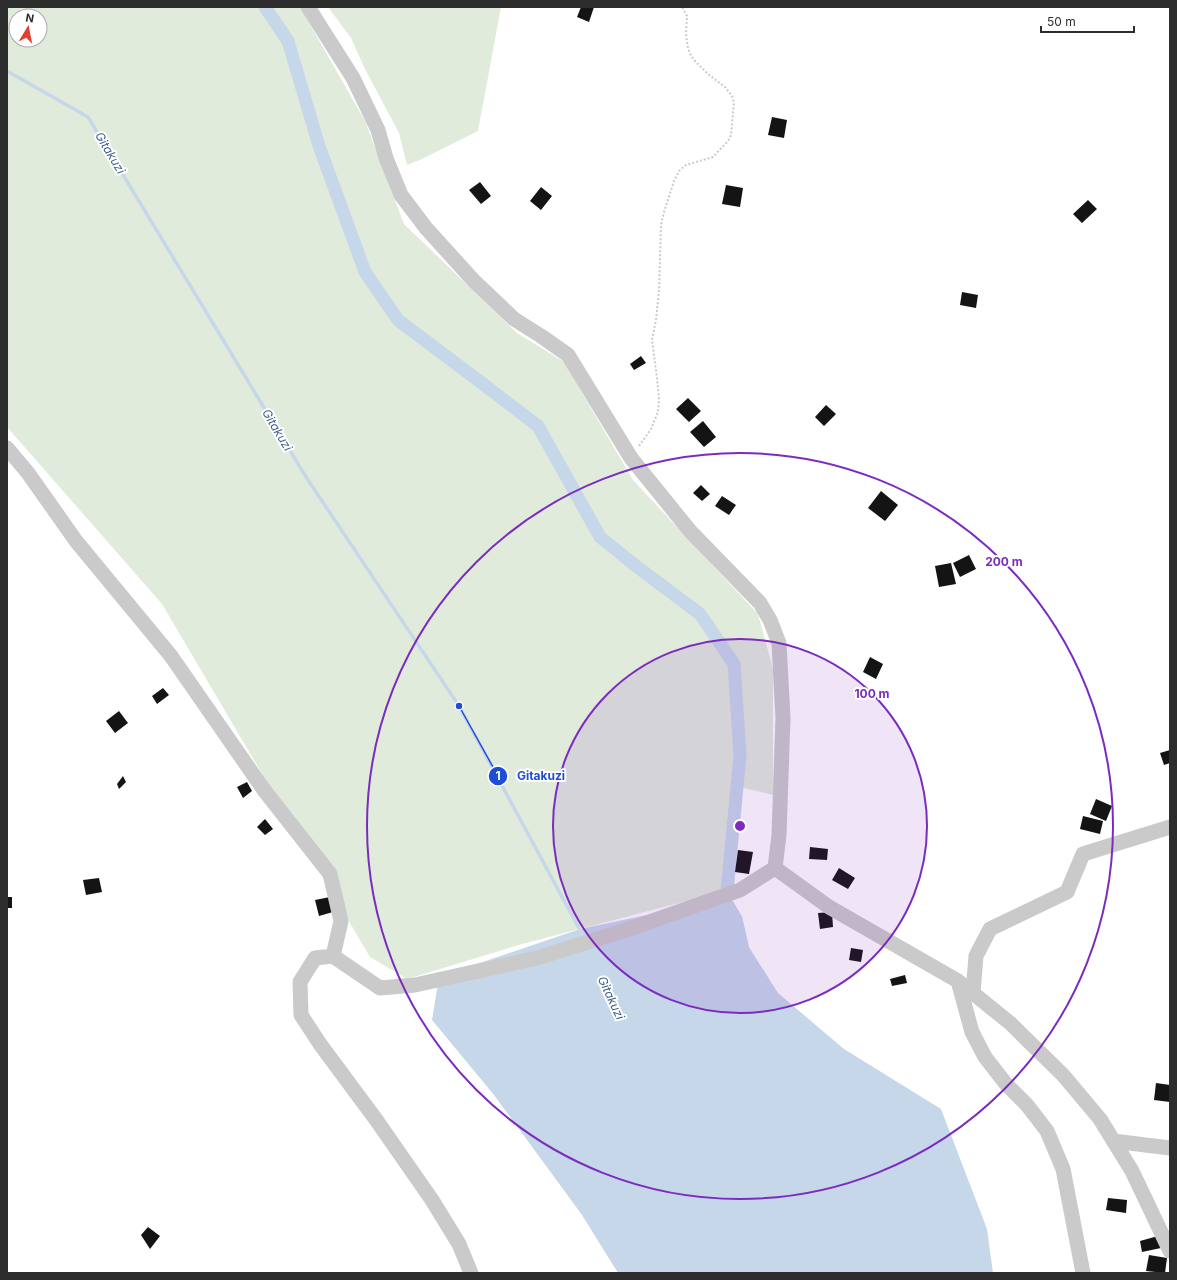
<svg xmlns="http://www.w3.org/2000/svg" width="1177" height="1280" font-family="Inter,sans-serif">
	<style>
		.green { fill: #e1ebdb; fill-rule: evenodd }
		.water { fill: #c7d7ea }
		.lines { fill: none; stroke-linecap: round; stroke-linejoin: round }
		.stream { stroke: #c7d7ea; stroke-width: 3.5 }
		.canal { stroke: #c7d7ea; stroke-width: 13 }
		.building { fill: #141414 }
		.path { stroke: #cacaca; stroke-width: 2; stroke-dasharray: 2 2; stroke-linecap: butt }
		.street { stroke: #cacaca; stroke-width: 15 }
		.ring { fill: none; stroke: #7b2cbf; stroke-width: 2 }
		.labels { text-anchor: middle; stroke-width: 4; stroke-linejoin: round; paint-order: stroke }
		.water-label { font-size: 12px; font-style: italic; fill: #3d628e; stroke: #fff }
		.centre { fill: #7b2cbf; stroke: #fff; stroke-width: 2 }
		.ring-label { font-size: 12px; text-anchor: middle; font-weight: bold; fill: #7b2cbf; stroke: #fff; stroke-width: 4; stroke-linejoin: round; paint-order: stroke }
		.leader { fill: none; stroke: #1d4ed8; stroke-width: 1.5 }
		.callout-dot { fill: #1d4ed8; stroke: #fff; stroke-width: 1.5 }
		.mark-label { font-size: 12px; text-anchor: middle; font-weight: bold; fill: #fff }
		.callout-label { font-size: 12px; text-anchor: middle; font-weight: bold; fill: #1d4ed8; stroke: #fff; stroke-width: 4; stroke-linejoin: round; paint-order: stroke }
	</style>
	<rect width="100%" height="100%" fill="#fff"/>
	<path class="green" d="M 7,7 L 300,7 L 365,121 L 404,224 L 517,333 L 564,362 L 633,480 L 758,614 L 773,669 L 773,795 L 740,787 L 731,875 L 725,891 L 522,944 L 407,979 L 370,957 L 162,604 L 7,427 ZM 16,16 L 40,16 L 40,40 L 16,40 Z
		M 328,7 L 501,7 L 478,131 L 422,159 L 407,165 L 399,133 L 365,69 L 351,38 Z"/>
	<path class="water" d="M 719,900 L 778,993 L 844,1049 L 941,1109 L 987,1229 L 993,1273 L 618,1273 L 582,1215 L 494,1095 L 432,1020 L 439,977 L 580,929 Z"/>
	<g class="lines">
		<path class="stream" d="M 7,71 L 88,117 L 306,477 L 459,706 L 581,932"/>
		<path class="canal" d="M 265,7 L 288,41 L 319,146 L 365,272 L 398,320 L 487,387 L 538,426 L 600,537 L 636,566 L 700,614 L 734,664 L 740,755 L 726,902 L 736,919 L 743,950"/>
	</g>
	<path class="building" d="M 581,7 L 594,7 L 589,22 L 577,17 Z
		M 772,117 L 787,120 L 784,138 L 768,135 Z
		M 480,182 L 491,196 L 481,204 L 469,190 Z
		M 726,185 L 743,188 L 740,207 L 722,204 Z
		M 541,187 L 552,196 L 541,210 L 530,201 Z
		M 1088,200 L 1097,209 L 1082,223 L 1073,214 Z
		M 962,292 L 978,295 L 976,308 L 960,305 Z
		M 641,356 L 646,363 L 634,370 L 630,364 Z
		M 688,398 L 701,411 L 689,422 L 676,409 Z
		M 826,405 L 836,414 L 824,426 L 815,417 Z
		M 703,421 L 716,437 L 704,447 L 690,432 Z
		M 701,485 L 710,494 L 702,501 L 693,493 Z
		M 881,491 L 898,505 L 885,521 L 868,508 Z
		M 722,496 L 736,505 L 729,515 L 715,506 Z
		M 969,555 L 976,569 L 960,577 L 953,563 Z
		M 951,563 L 956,584 L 939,587 L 935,566 Z
		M 870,657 L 883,664 L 876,679 L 863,672 Z
		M 163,688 L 169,695 L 157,704 L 152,696 Z
		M 119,711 L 128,723 L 115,733 L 106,721 Z
		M 1170,750 L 1170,763 L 1164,765 L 1160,753 Z
		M 123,776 L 126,782 L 119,789 L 117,784 Z
		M 247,782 L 252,791 L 243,798 L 237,787 Z
		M 1096,799 L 1112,806 L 1106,821 L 1090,814 Z
		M 1083,816 L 1103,821 L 1100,834 L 1080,829 Z
		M 265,819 L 273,829 L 265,835 L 257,827 Z
		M 810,847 L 828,849 L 827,860 L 809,859 Z
		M 738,850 L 753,852 L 749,874 L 735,872 Z
		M 839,868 L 855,878 L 848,889 L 832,880 Z
		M 99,878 L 102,892 L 86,895 L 83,880 Z
		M 7,897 L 12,897 L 12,908 L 7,908 Z
		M 330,897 L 333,912 L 319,916 L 315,900 Z
		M 832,912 L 833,927 L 820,929 L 818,913 Z
		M 851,948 L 863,950 L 861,962 L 849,960 Z
		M 905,975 L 907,983 L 892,986 L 890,979 Z
		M 1156,1083 L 1170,1085 L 1170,1102 L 1154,1100 Z
		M 1108,1198 L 1127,1200 L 1126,1213 L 1106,1210 Z
		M 148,1227 L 160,1236 L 150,1249 L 141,1235 Z
		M 1158,1236 L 1161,1248 L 1142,1252 L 1140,1241 Z
		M 1149,1255 L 1167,1258 L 1165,1273 L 1146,1271 Z"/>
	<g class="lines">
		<path class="path" d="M 639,446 L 651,429 L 658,412 L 659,399 L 657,378 L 652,340 L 656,320 L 659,291 L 661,225 L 664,212 L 674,181 L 679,171 L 686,165 L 713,157 L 728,141 L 731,135 L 733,113 L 734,103 L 732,96 L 725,87 L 708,74 L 693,59 L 688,49 L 686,34 L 687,16 L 682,7"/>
		<path class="street" d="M 308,7 L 353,78 L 378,130 L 386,158 L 401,195 L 426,228 L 474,281 L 514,319 L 541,336 L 568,355 L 631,458 L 690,531 L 760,603 L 770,620 L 779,643 L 783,718 L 779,835 L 775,868 L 740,890 L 632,928 L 537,958 L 415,985 L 380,988 L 333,956 L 315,958 L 300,982 L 301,1015 L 320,1044 L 377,1121 L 432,1200 L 459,1244 L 471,1273
			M 7,448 L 28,473 L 76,541 L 171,656 L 264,790 L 330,874 L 341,921 L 333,956
			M 775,868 L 829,907 L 958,981 L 1010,1023 L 1063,1075 L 1100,1119 L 1132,1171 L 1170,1251
			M 958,981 L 972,1032 L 985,1057 L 1006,1084 L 1027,1105 L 1047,1131 L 1063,1169 L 1083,1273
			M 973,993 L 976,956 L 990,929 L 1067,892 L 1083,854 L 1170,827
			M 1113,1141 L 1170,1148"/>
	</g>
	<circle cx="740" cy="826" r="187" fill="#7b2cbf" fill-opacity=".12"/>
	<g class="ring">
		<circle cx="740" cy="826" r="187"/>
		<circle cx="740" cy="826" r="373"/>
	</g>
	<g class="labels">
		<g class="water-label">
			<text transform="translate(110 153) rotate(59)" y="4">Gitakuzi</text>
			<text transform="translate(277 430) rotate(59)" y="4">Gitakuzi</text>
			<text transform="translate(611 998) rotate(65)" y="4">Gitakuzi</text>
		</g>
	</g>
	<circle cx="740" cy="826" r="6" class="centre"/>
	<g class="ring-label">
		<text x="1004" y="566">200 m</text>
		<text x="872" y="698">100 m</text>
	</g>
	<path class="leader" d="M459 706L498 776"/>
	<g class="callout-dot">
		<circle cx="459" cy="706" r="4"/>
		<circle cx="498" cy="776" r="10"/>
	</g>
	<g class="mark-label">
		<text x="498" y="780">1</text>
	</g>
	<g class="callout-label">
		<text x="541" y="780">Gitakuzi</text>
	</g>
	<rect width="1177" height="1280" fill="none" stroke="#2d2d2d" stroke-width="16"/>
	<g transform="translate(28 28) rotate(10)"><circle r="19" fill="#ffffff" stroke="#ababab"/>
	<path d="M0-3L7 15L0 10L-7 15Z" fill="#e24132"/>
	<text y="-6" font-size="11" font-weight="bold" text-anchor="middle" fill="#2d2d2d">N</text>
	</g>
	<path d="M1041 26v6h93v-6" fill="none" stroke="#2d2d2d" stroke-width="2"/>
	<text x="1047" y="26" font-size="12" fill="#2d2d2d" stroke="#ffffff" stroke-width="3" paint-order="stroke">50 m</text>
</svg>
